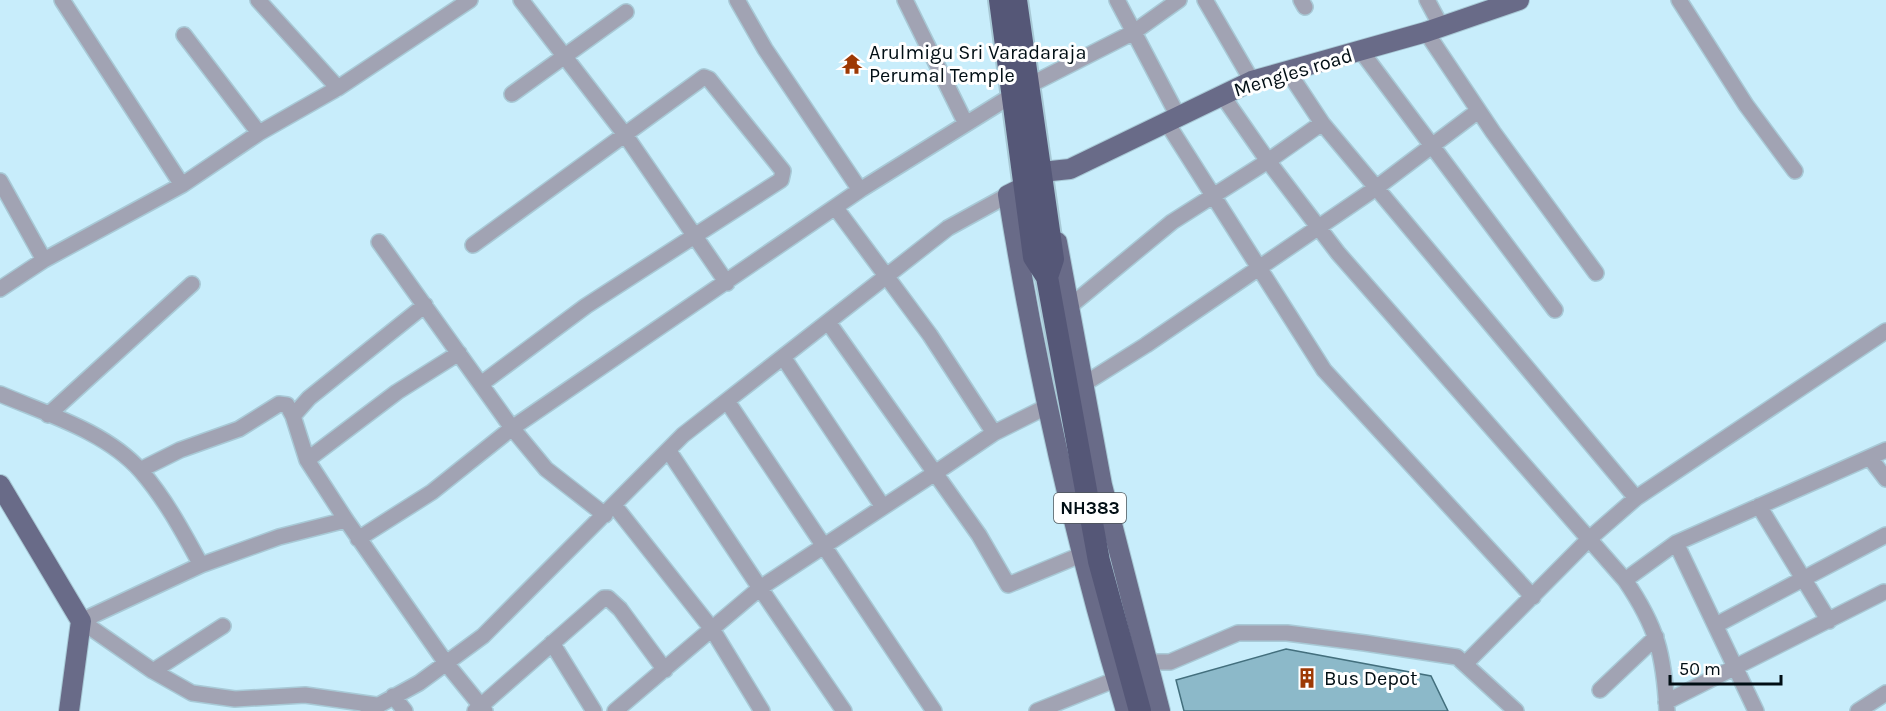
<svg xmlns="http://www.w3.org/2000/svg" width="1886" height="711" font-family="Karla,sans-serif">
	<style>
		.building { fill: #8cb9c9; stroke: #436f7d; stroke-width: 1.5 }
		.lines { fill: none; stroke-linecap: round; stroke-linejoin: round }
		.minor-casing { stroke: #a8c9d6; stroke-width: 18 }
		.major-casing { stroke: #a8c9d6; stroke-width: 22 }
		.highway-casing { stroke: #a8c9d6; stroke-width: 26 }
		.minor { stroke: #a1a3b3; stroke-width: 15 }
		.major { stroke: #696b88; stroke-width: 20 }
		.highway { stroke: #555777; stroke-width: 22 }
		.labels { text-anchor: middle; stroke-width: 6; stroke-linejoin: round; paint-order: stroke }
		.shield { fill: #fff; stroke: #4d565a; stroke-width: 1.5 }
		.shield-label { font-size: 18px; font-weight: bold; fill: #010e14 }
		.poi-label { font-size: 20px; fill: #010e14; stroke: #fff; text-anchor: start }
		.street-label { font-size: 20px; fill: #010e14; stroke: #fff }
	</style>
	<rect width="100%" height="100%" fill="#c8edfb"/>
	<path class="building" d="M 1286,649 L 1431,676 L 1448,711 L 1184,711 L 1176,680 Z"/>
	<g class="lines">
		<g class="minor-casing">
			<path id="minor" d="M 62,0 L 182,185
				M 258,0 L 338,88
				M 521,0 L 626,136 L 727,283
				M 737,0 L 765,49 L 860,190
				M 905,0 L 965,122
				M 1117,0 L 1179,118
				M 1205,0 L 1252,81
				M 1301,0 L 1305,7
				M 1427,0 L 1441,26
				M 1679,0 L 1746,105 L 1795,171
				M 1426,32 L 1493,132 L 1596,273
				M 184,35 L 259,133
				M 1361,51 L 1555,310
				M 1287,70 L 1322,123
				M 1028,86 L 1134,32 L 1179,0
				M 512,94 L 626,12
				M 1167,123 L 1324,370 L 1533,597
				M 0,181 L 44,260
				M 835,207 L 930,335 L 994,433
				M 379,242 L 512,428 L 546,469 L 605,515
				M 473,245 L 704,77 L 709,79 L 783,171 L 781,180 L 586,306 L 481,384
				M 0,289 L 44,260 L 182,185 L 259,133 L 338,88 L 470,0
				M 425,305 L 309,398 L 293,416 L 307,460 L 346,520 L 446,663 L 485,711
				M 1069,307 L 1172,222 L 1268,161 L 1222,95
				M 828,322 L 935,473 L 994,433 L 1048,406
				M 1886,331 L 1636,498 L 1589,539 L 1625,580 L 1676,543 L 1886,450
				M 783,357 L 883,507
				M 1084,384 L 1146,345 L 1376,188 L 1478,111
				M 0,394 C 47,414 107,432 141,471 C 166,500 183,532 201,565
				M 727,401 L 934,711
				M 48,415 L 192,284
				M 1870,458 L 1886,479
				M 307,460 L 397,392 L 459,353
				M 140,470 L 180,450 L 239,429 L 279,404 L 287,405 L 293,416
				M 614,505 L 712,629 L 762,711
				M 1759,506 L 1829,621
				M 358,539 L 432,492 L 512,428 L 860,190 L 1011,96
				M 1676,543 L 1756,711
				M 1625,580 C 1657,627 1664,654 1667,711
				M 81,621 L 153,671 L 192,693 L 235,699 L 305,695 L 376,705
				M 81,621 L 201,565 L 279,537 L 346,520
				M 1716,625 L 1886,535
				M 552,643 L 594,711
				M 1144,657 L 1155,662 L 1170,662 L 1238,633 L 1287,633 L 1365,643 L 1457,657 L 1516,711
				M 1465,664 L 1589,539 L 1338,253 L 1268,161 L 1322,123 L 1636,498
				M 153,671 L 223,626
				M 1600,690 L 1656,637
				M 393,696 L 405,711
				M 1666,702 L 1884,592
				M 368,711 L 419,683 L 483,636 L 683,435 L 948,228 L 1008,195
				M 475,711 L 604,598 L 608,598 L 620,609 L 665,670
				M 615,711 L 760,588 L 668,450
				M 844,711 L 760,588 L 935,473 L 979,535 L 1008,585 L 1083,554
				M 1037,711 L 1117,679
				M 1858,711 L 1886,693"/>
		</g>
		<g class="major-casing">
			<path id="major" d="M 1042,176 L 1051,171 L 1070,169 L 1252,81 L 1426,32 L 1519,0
				M 1026,186 L 1008,195 C 1036,369 1075,542 1126,711
				M 1057,242 L 1102,485 L 1160,711
				M 0,485 L 81,621 L 69,711"/>
		</g>
		<g class="highway-casing">
			<path id="highway" d="M 1000,0 L 1034,257 L 1047,277 L 1099,561 L 1140,711
				M 1016,0 L 1053,259 L 1047,277"/>
		</g>
		<use href="#minor" class="minor"/>
		<use href="#major" class="major"/>
		<use href="#highway" class="highway"/>
	</g>
	<defs>
		<g id="temple-bare" transform="scale(1.62)"><path d="M0-6L5-2H3V0L6.5 2.5H4V6H1.5V3h-3V6H-4V2.5H-6.5L-3 0V-2H-5Z" fill="#9d3904" stroke="#fff" stroke-width="2.5" paint-order="stroke"/></g>
		<g id="building-bare" transform="scale(1.62)"><path d="M-4-6H4V6H1V3H-1V6H-4ZM-2.5-4.3h1.7v1.8h-1.7ZM.8-4.3h1.7v1.8H.8ZM-2.5-1h1.7V.8h-1.7ZM.8-1h1.7V.8H.8Z" fill="#9d3904" stroke="#fff" stroke-width="2.5" paint-order="stroke"/></g>
	</defs>
	<g fill-rule="evenodd">
		<use href="#temple-bare" x="852" y="64"/>
		<use href="#building-bare" x="1307" y="678"/>
	</g>
	<g class="labels">
		<rect class="shield" x="1054" y="493" width="72" height="30" rx="4.5"/>
		<g class="shield-label">
			<text x="1090" y="514">NH383</text>
		</g>
		<g class="poi-label">
			<text x="869" y="59">Arulmigu Sri Varadaraja<tspan x="869" dy="23">Perumal Temple</tspan></text>
			<text x="1324" y="685">Bus Depot</text>
		</g>
		<g class="street-label">
			<text transform="translate(1293 72) rotate(-17)" y="7">Mengles road</text>
		</g>
	</g>
	<path d="M1670 675v9h111v-9" fill="none" stroke="#010e14" stroke-width="3"/>
	<text x="1679" y="675" font-size="18" fill="#010e14" stroke="#ffffff" stroke-width="4.5" paint-order="stroke">50 m</text>
</svg>
